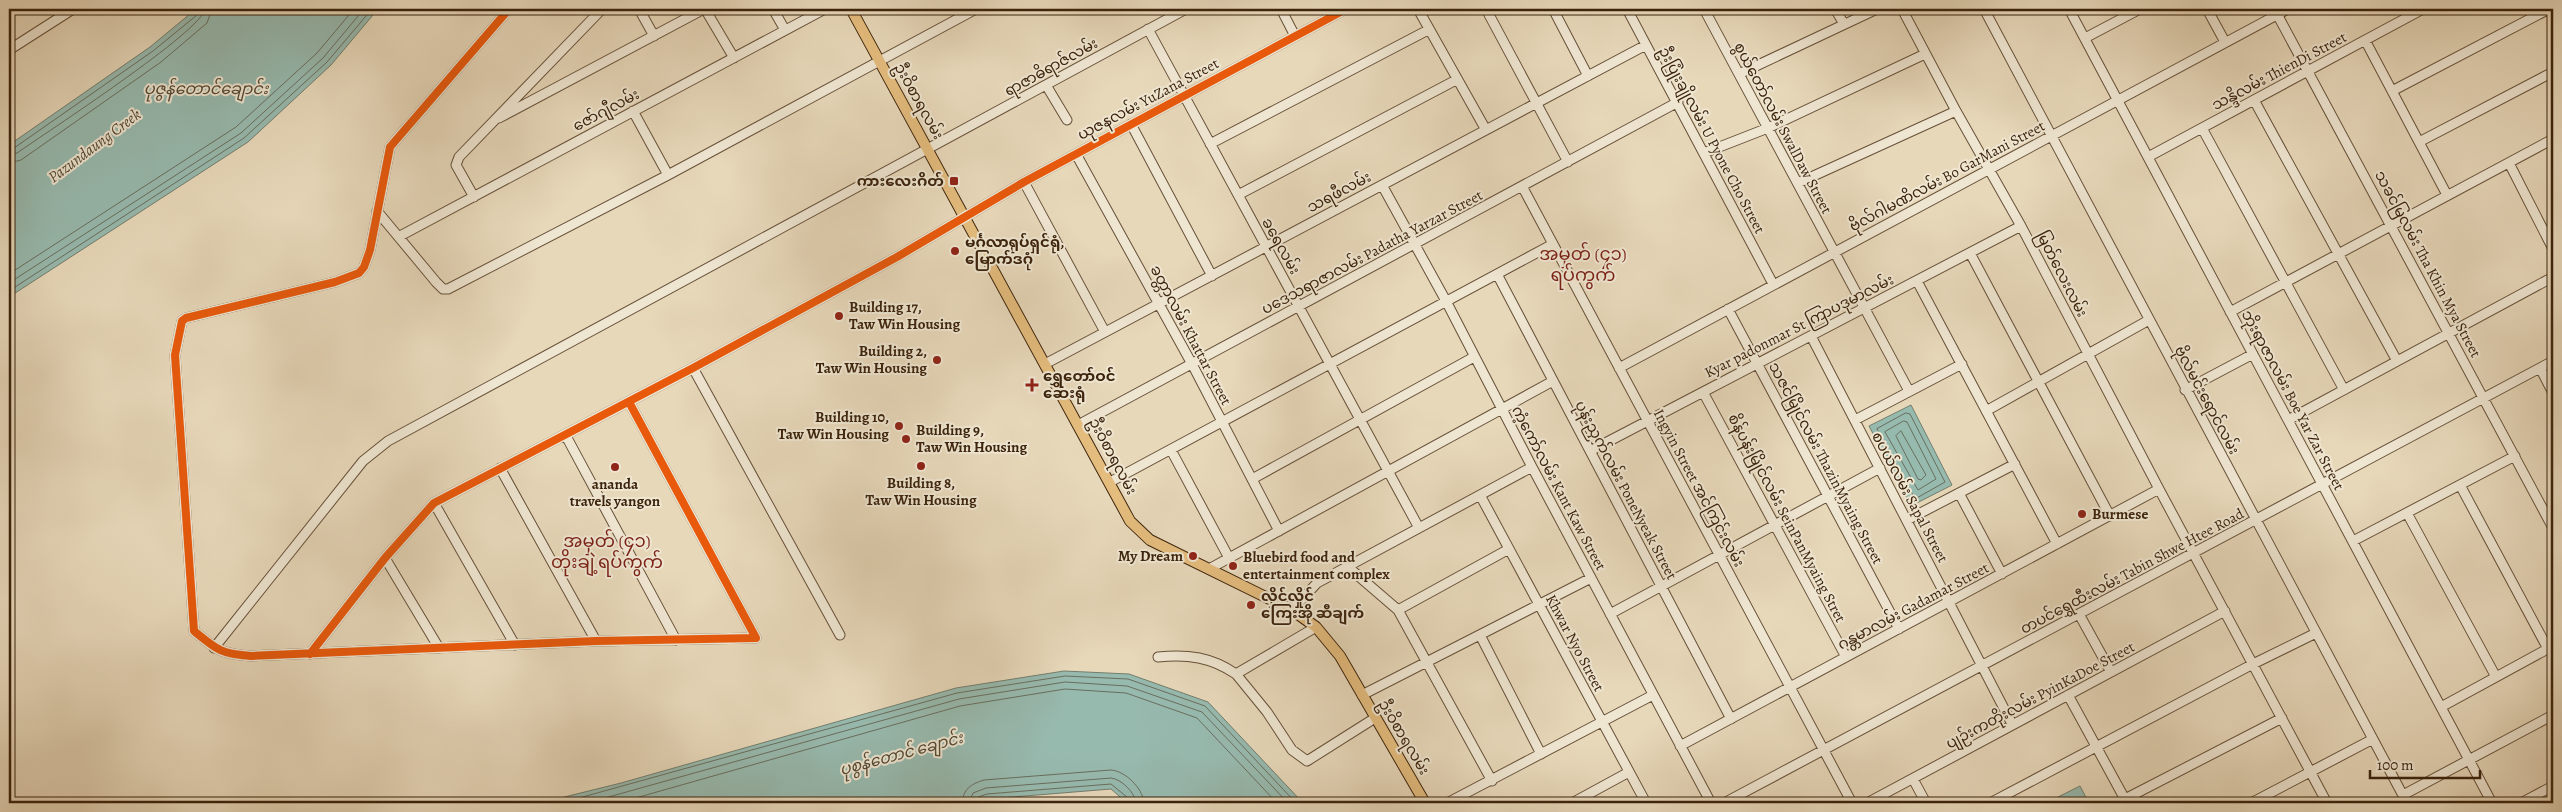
<svg xmlns="http://www.w3.org/2000/svg" width="2562" height="812" font-family="Alegreya,'Noto Sans Myanmar',serif">
	<style>
		.water { fill: #97baaf; stroke: #727e6e }
		.lines { fill: none; stroke-linecap: round; stroke-linejoin: round }
		.shore { stroke: #696e5e; stroke-width: 1 }
		.minor-casing { stroke: #665038; stroke-width: 11 }
		.major-casing { stroke: #3b230c; stroke-width: 12 }
		.minor { stroke: #efe6d2; stroke-width: 9 }
		.major { stroke: #e4bc7d; stroke-width: 10 }
		.cycleway-casing { stroke: #efe6d2; stroke-width: 11 }
		.cycleway { stroke: #e8590c; stroke-width: 8 }
		.poi-dot { fill: #8f2418; stroke: #efe6d2; stroke-width: 2 }
		.labels { text-anchor: middle; stroke-width: 4; stroke-linejoin: round; paint-order: stroke }
		.street-label { font-size: 15px; fill: #3b230c; stroke: #efe6d2 }
		.poi-label { font-size: 15px; font-weight: bold; fill: #3b230c; stroke: #efe6d2; text-anchor: start }
		.water-label { font-size: 16px; font-style: italic; fill: #524935; stroke: #efe6d2 }
		.quarter-label { font-size: 18px; fill: #7a1f14; stroke: #efe6d2 }
	</style>
	<rect width="100%" height="100%" fill="#e7d8ba"/>
	<filter id="stains"><feTurbulence type="fractalNoise" baseFrequency=".004" numOctaves="4"/><feColorMatrix values="0 0 0 0 .2 0 0 0 0 .09 0 0 0 0 .02 0 0 0 .5 -.17"/></filter>
	<radialGradient id="worn" r=".72"><stop offset=".6" stop-color="#630" stop-opacity="0"/><stop offset="1" stop-color="#630" stop-opacity=".3"/></radialGradient>
	<path class="water" d="M 196,9 L 378,9 L 331,65 L 248,142 L 9,297 L 9,145 L 150,47 Z
		M 1911,405 L 1952,485 L 1911,506 L 1869,426 Z
		M 1064,671 L 1129,674 L 1208,702 L 1303,803 L 1127,803 L 1111,789 L 988,799 L 974,803 L 540,803 L 621,783 L 956,688 Z
		M 2080,786 L 2089,803 L 2046,803 Z"/>
	<g class="lines">
		<path class="shore" d="M 9,149 L 14,148 L 153,51 L 197,15 L 198,9
			M 9,155 L 17,153 C 44,134 204,30 205,9
			M 9,163 L 21,160 L 161,62 L 207,23 L 212,9
			M 9,274 L 236,127 L 317,53 L 354,9
			M 9,283 L 241,133 L 323,58 L 364,9
			M 9,291 L 244,138 L 327,62 L 372,9
			M 1906,413 L 1910,414 L 1945,482 L 1915,499 L 1877,429 Z
			M 1904,421 L 1907,422 L 1936,479 L 1918,490 L 1885,432 Z
			M 1901,431 L 1926,475 L 1921,480 L 1918,479 L 1896,436 Z
			M 561,803 L 957,693 L 1065,676 L 1128,679 L 1205,706 L 1296,803
			M 587,803 L 959,699 L 1065,682 L 1127,686 L 1202,712 L 1288,803
			M 618,803 L 960,706 L 1065,689 L 1126,693 L 1197,718 L 1277,803
			M 962,803 C 963,789 971,784 984,780 L 1111,770 C 1125,771 1143,788 1144,803
			M 969,803 L 973,793 L 986,788 L 1111,778 C 1121,779 1135,792 1136,803
			M 976,803 L 978,797 L 987,794 L 1111,784 L 1128,798 L 1130,803"/>
		<g class="minor-casing">
			<path id="minor" d="M 509,9 L 390,147 L 370,250 L 364,267 L 359,273 L 335,282 L 186,318 L 182,321 L 175,355 L 194,631 C 217,650 221,654 251,656 L 596,641 L 756,638 L 629,402
				M 639,9 L 654,36
				M 705,9 L 734,58
				M 773,9 L 785,30
				M 1281,9 L 1295,36
				M 1418,9 L 1486,130
				M 1486,9 L 1568,162
				M 1553,9 L 1588,76
				M 1627,9 L 1773,284
				M 1704,9 L 1909,391
				M 1835,9 L 1844,24
				M 1902,9 L 1956,111 L 2021,226 L 2159,489 L 2327,803
				M 1984,9 L 2407,803
				M 2069,9 L 2492,803
				M 2207,9 L 2225,42
				M 2277,14 L 2553,528
				M 1148,29 L 1419,528
				M 2085,38 L 2140,9
				M 2365,40 L 2447,195
				M 9,50 L 73,9
				M 1739,74 L 1877,9
				M 1046,85 L 1067,120
				M 2392,91 L 2549,9
				M 2254,100 L 2397,361
				M 633,111 L 668,175
				M 499,118 L 704,9
				M 1131,124 L 1212,276
				M 2202,128 L 2344,390
				M 2419,142 L 2553,72
				M 1210,144 L 1428,30
				M 1704,153 L 1768,128 L 1925,54
				M 1076,154 L 1192,364 L 1279,531
				M 2148,157 L 2423,9
				M 2509,163 L 2553,249
				M 1024,182 L 1105,332
				M 1798,183 L 1956,111
				M 1382,185 L 1446,301 L 1532,467 L 1711,803
				M 1522,186 L 1852,803
				M 1238,195 L 1456,80
				M 474,197 L 456,165 L 459,157 L 602,9
				M 377,211 L 436,282 L 443,289 L 448,289 L 668,175 L 976,9
				M 400,236 L 825,9
				M 1970,253 L 2110,516
				M 1497,274 L 1731,719
				M 1917,281 L 2057,544
				M 1728,309 L 1899,629
				M 2230,312 L 2553,139
				M 1811,336 L 2012,724
				M 1045,364 L 1646,45
				M 693,368 L 840,635
				M 1619,368 L 2288,9
				M 2540,368 L 2553,393
				M 2185,390 L 2253,354
				M 1703,392 L 1846,657
				M 1986,411 L 2149,320
				M 1855,420 L 1962,364
				M 2288,420 L 2553,277
				M 1078,425 L 1678,102
				M 566,436 L 676,640
				M 1171,450 L 1229,558
				M 1590,451 L 2021,226
				M 500,468 L 596,641
				M 1254,478 L 1474,357
				M 1110,482 L 1553,244
				M 2460,485 L 2548,649
				M 1959,493 L 2002,574
				M 1480,495 L 1646,803
				M 434,503 L 515,645
				M 2407,513 L 2496,677
				M 1907,520 L 2015,464
				M 2353,541 L 2515,456
				M 385,558 L 439,648
				M 1348,567 L 1398,610 L 1492,781
				M 1209,569 L 1553,381
				M 1292,610 L 1317,583 L 1532,467
				M 1398,610 L 1509,549
				M 1610,614 L 1880,468
				M 2079,614 L 2111,672
				M 1316,627 L 1236,674 L 1267,712 L 1292,750 L 1307,761 L 1375,718
				M 1480,635 L 1541,754
				M 214,648 L 363,461 L 388,441 L 1186,9
				M 310,654 L 385,558 L 434,503 L 693,368 L 897,257 L 1024,182 L 1346,9
				M 1158,657 C 1188,654 1211,657 1236,674
				M 1362,695 L 1591,578
				M 2068,695 L 2127,803
				M 2441,707 L 2553,646
				M 1680,746 L 2159,489
				M 1913,779 L 1926,803
				M 2403,795 L 2553,715
				M 2125,799 L 2282,718
				M 1447,803 L 1653,695
				M 1572,803 L 1629,772
				M 1724,803 L 2553,361
				M 1867,803 L 2225,611
				M 1990,803 L 2253,664 L 2316,633
				M 2251,803 L 2373,739
				M 2521,803 L 2553,786"/>
		</g>
		<g class="major-casing">
			<path id="major" d="M 851,9 L 1130,521 L 1150,540 L 1292,610 L 1316,627 L 1340,656 L 1425,803"/>
		</g>
		<use href="#minor" class="minor"/>
		<use href="#major" class="major"/>
		<g class="cycleway-casing">
			<path id="cycleway" d="M 509,9 L 390,147 L 370,250 L 364,267 L 359,273 L 335,282 L 186,318 L 182,321 L 175,355 L 194,631 C 217,650 221,654 251,656 L 596,641 L 756,638 L 629,402
				M 310,654 L 385,558 L 434,503 L 693,368 L 897,257 L 1024,182 L 1346,9"/>
		</g>
		<use href="#cycleway" class="cycleway"/>
	</g>
	<g class="poi-dot">
		<rect x="949" y="176" width="10" height="10" rx="2.5"/>
		<circle cx="955" cy="251" r="5"/>
		<circle cx="839" cy="316" r="5"/>
		<circle cx="937" cy="360" r="5"/>
		<path d="M1029.5 377.5h5v5h5v5h-5v5h-5v-5h-5v-5h5z"/>
		<circle cx="899" cy="426" r="5"/>
		<circle cx="906" cy="439" r="5"/>
		<circle cx="921" cy="466" r="5"/>
		<circle cx="615" cy="467" r="5"/>
		<circle cx="2082" cy="514" r="5"/>
		<circle cx="1193" cy="556" r="5"/>
		<circle cx="1233" cy="566" r="5"/>
		<circle cx="1251" cy="605" r="5"/>
	</g>
	<g class="labels">
		<g class="street-label">
			<text transform="translate(1051 67) rotate(-29)" y="5">ရာဇာဓိရာဇ်လမ်း</text>
			<text transform="translate(2279 71) rotate(-28)" y="5">သန္ဒိလမ်း ThienDi Street</text>
			<text transform="translate(1148 99) rotate(-28)" y="5">ယုဇနလမ်း YuZana Street</text>
			<text transform="translate(919 101) rotate(61)" y="5">ဦးဝိစာရလမ်း</text>
			<text transform="translate(606 110) rotate(-28)" y="5">ဇော်ဂျီလမ်း</text>
			<text transform="translate(1783 128) rotate(62)" y="5">စွယ်တော်လမ်း SwalDaw Street</text>
			<text transform="translate(1712 140) rotate(62)" y="5">ဦးပြုံးချိုလမ်း U Pyone Cho Street</text>
			<text transform="translate(1947 176) rotate(-28)" y="5">ဗိုလ်ဂါမဏိလမ်း Bo GarMani Street</text>
			<text transform="translate(1339 192) rotate(-28)" y="5">သရဖီလမ်း</text>
			<text transform="translate(1281 246) rotate(61)" y="5">ခရေလမ်း</text>
			<text transform="translate(1372 252) rotate(-28)" y="5">ပဒေသရာဇာလမ်း Padatha Yarzar Street</text>
			<text transform="translate(2428 264) rotate(62)" y="5">သခင်မြလမ်း Tha Khin Mya Street</text>
			<text transform="translate(2062 274) rotate(63)" y="5">မြတ်လေးလမ်း</text>
			<text transform="translate(1799 326) rotate(-27)" y="5">Kyar padonmar St ကြာပဒုမာလမ်း</text>
			<text transform="translate(1191 335) rotate(62)" y="5">ခတ္တာလမ်း Khattar Street</text>
			<text transform="translate(2207 400) rotate(62)" y="5">ဗိုလ်မင်းရောင်လမ်း</text>
			<text transform="translate(2293 400) rotate(62)" y="5">ဘိုးရာဇာလမ်း Boe Yar Zar Street</text>
			<text transform="translate(1113 456) rotate(62)" y="5">ဦးဝိစာရလမ်း</text>
			<text transform="translate(1826 463) rotate(62)" y="5">သဇင်မြိုင်လမ်း ThazinMyaing Street</text>
			<text transform="translate(1559 488) rotate(62)" y="5">ကံ့ကော်လမ်း Kant Kaw Street</text>
			<text transform="translate(1699 488) rotate(62)" y="5">Ingyin Street အင်ကြင်းလမ်း</text>
			<text transform="translate(1626 490) rotate(62)" y="5">ပုန်းညှက်လမ်း PoneNyeak Street</text>
			<text transform="translate(1910 497) rotate(62)" y="5">စပယ်လမ်း Sapal Street</text>
			<text transform="translate(1787 518) rotate(62)" y="5">စိန်ပန်းမြိုင်လမ်း SeinPanMyaing Stret</text>
			<text transform="translate(2132 571) rotate(-28)" y="5">တပင်ရွှေထီးလမ်း Tabin Shwe Htee Road</text>
			<text transform="translate(1913 606) rotate(-28)" y="5">ဂန္တမာလမ်း Gadamar Street</text>
			<text transform="translate(1575 643) rotate(62)" y="5">Khwar Nyo Street</text>
			<text transform="translate(2040 695) rotate(-28)" y="5">ပျဉ်းကတိုးလမ်း PyinKaDoe Street</text>
			<text transform="translate(1404 737) rotate(59)" y="5">ဦးဝိစာရလမ်း</text>
		</g>
		<g class="poi-label">
			<text x="944" y="186" text-anchor="end">ကားလေးဂိတ်</text>
			<text x="965" y="247">မင်္ဂလာရုပ်ရှင်ရုံ,<tspan x="965" dy="17">မြောက်ဒဂုံ</tspan></text>
			<text x="849" y="312">Building 17,<tspan x="849" dy="17">Taw Win Housing</tspan></text>
			<text x="927" y="356" text-anchor="end">Building 2,<tspan x="927" dy="17">Taw Win Housing</tspan></text>
			<text x="1043" y="381">ရွှေတော်ဝင်<tspan x="1043" dy="17">ဆေးရုံ</tspan></text>
			<text x="889" y="422" text-anchor="end">Building 10,<tspan x="889" dy="17">Taw Win Housing</tspan></text>
			<text x="916" y="435">Building 9,<tspan x="916" dy="17">Taw Win Housing</tspan></text>
			<text x="921" y="488" text-anchor="middle">Building 8,<tspan x="921" dy="17">Taw Win Housing</tspan></text>
			<text x="615" y="489" text-anchor="middle">ananda<tspan x="615" dy="17">travels yangon</tspan></text>
			<text x="2092" y="519">Burmese</text>
			<text x="1183" y="561" text-anchor="end">My Dream</text>
			<text x="1243" y="562">Bluebird food and<tspan x="1243" dy="17">entertainment complex</tspan></text>
			<text x="1261" y="601">လှိုင်လှိုင်<tspan x="1261" dy="17">ကြေးအို ဆီချက်</tspan></text>
		</g>
		<g class="water-label">
			<text x="206" y="94">ပုဇွန်တောင်ချောင်း</text>
			<text transform="translate(94 145) rotate(-37)" y="6">Pazundaung Creek</text>
			<text transform="translate(901 753) rotate(-15)" y="6">ပုစွန်တောင် ချောင်း</text>
		</g>
		<g class="quarter-label">
			<text x="1583" y="260">အမှတ် (၄၁)<tspan x="1583" dy="21">ရပ်ကွက်</tspan></text>
			<text x="607" y="547">အမှတ် (၄၁)<tspan x="607" dy="21">တိုးချဲ့ရပ်ကွက်</tspan></text>
		</g>
	</g>
	<rect width="2562" height="812" fill="none" stroke="#e7d8ba" stroke-width="30"/>
	<rect x="10" y="10" width="2542" height="792" fill="none" stroke="#3b230c" stroke-width="2.5"/>
	<rect x="15" y="15" width="2532" height="782" fill="none" stroke="#3b230c"/>
	<path d="M2370 770v8h110v-8" fill="none" stroke="#3b230c" stroke-width="2.5"/>
	<text x="2377" y="770" font-size="15" fill="#3b230c" stroke="#efe6d2" stroke-width="4" paint-order="stroke">100 m</text>
	<rect width="100%" height="100%" filter="url(#stains)"/>
	<rect width="100%" height="100%" fill="url(#worn)"/>
</svg>
